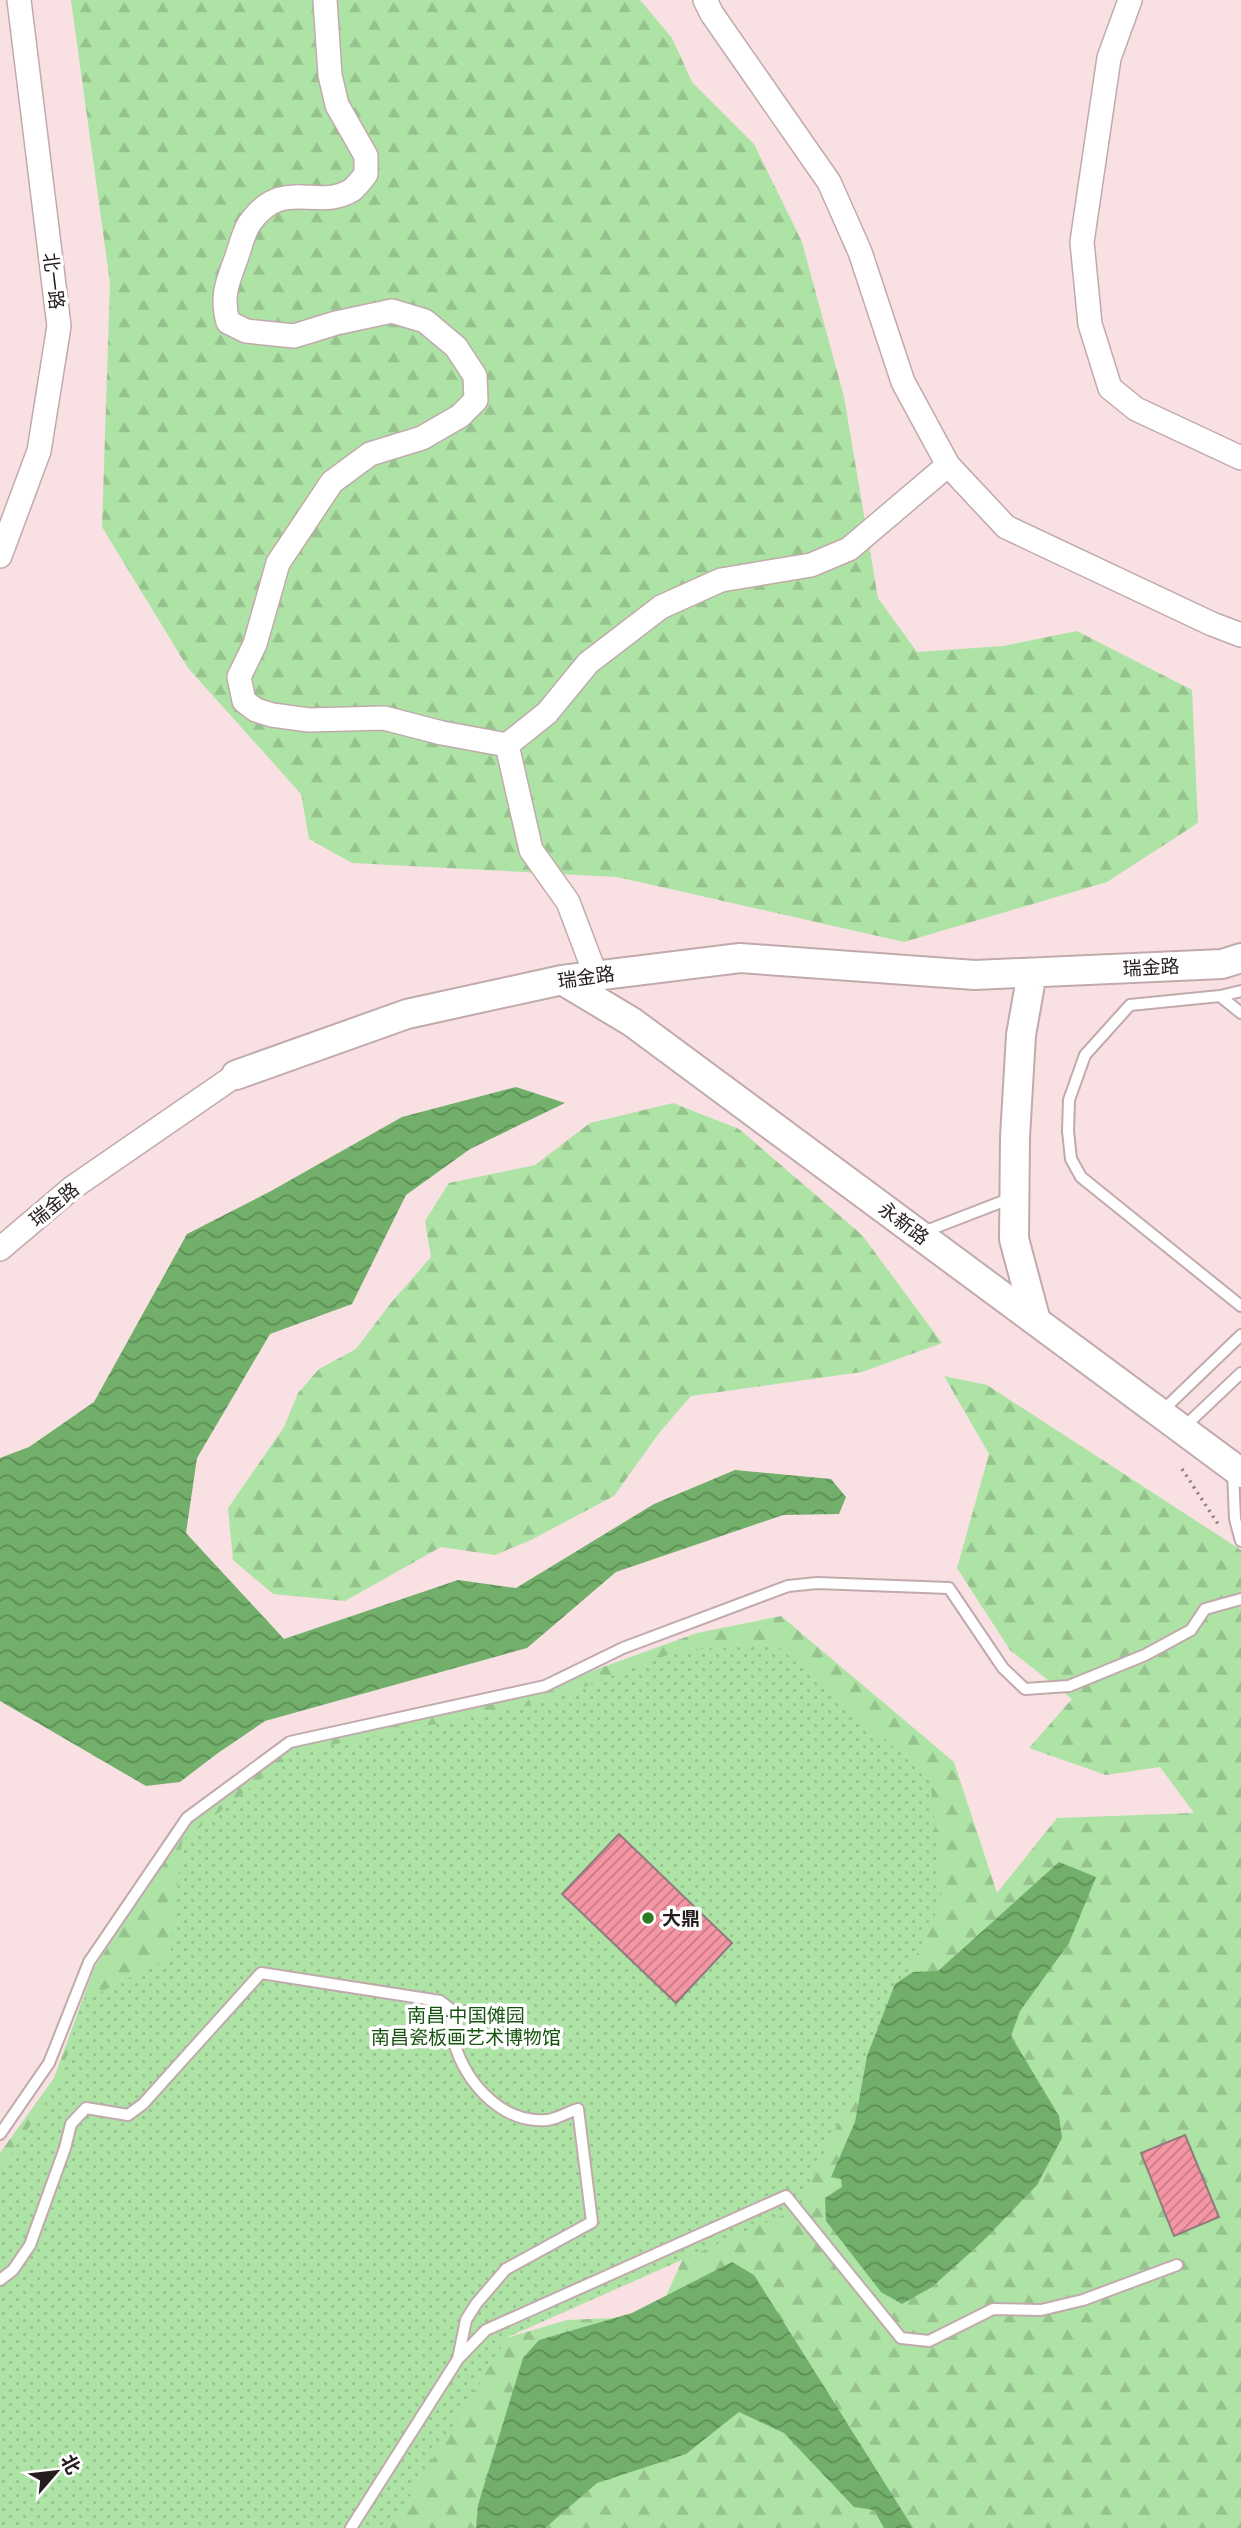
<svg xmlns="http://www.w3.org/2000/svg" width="1241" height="2528" font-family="Quicksand,'Noto Sans SC',sans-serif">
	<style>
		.forest { fill: url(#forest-firs) }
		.park { fill: url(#park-dots) }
		.water { fill: url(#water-waves) }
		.building { fill: url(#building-hatch); stroke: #917b7e; stroke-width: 2 }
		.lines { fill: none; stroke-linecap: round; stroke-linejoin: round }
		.service-casing { stroke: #c1aaac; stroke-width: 14 }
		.minor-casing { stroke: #c1aaac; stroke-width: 26 }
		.tertiary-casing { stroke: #c1aaac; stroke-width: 32 }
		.path { stroke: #8c7c7d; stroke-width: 3.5; stroke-dasharray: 2 5; stroke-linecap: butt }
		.service { stroke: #fff; stroke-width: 10 }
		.minor { stroke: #fff; stroke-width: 23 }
		.tertiary { stroke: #fff; stroke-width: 28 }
		.poi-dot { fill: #2d7a23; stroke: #fff; stroke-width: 2.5 }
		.labels { text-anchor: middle; stroke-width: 7; stroke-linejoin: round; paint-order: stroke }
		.street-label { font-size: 19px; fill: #251d1e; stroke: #fff }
		.poi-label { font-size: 19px; font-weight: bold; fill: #251d1e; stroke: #fff; text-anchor: start }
		.park-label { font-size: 19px; fill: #16530e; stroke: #fff }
	</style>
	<defs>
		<pattern id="forest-firs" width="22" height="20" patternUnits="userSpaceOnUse" patternTransform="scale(1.75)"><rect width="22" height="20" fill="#aee3a6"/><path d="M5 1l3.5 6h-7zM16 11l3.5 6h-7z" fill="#96c28e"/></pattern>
		<pattern id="park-dots" width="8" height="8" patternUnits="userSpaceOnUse" patternTransform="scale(1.75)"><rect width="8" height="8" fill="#aee3a6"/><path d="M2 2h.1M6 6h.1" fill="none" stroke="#96c28e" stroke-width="1.8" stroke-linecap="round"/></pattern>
		<pattern id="water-waves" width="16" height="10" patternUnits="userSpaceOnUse" patternTransform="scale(1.75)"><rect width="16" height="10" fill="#72af6a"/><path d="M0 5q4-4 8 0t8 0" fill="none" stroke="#5d8e57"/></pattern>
		<pattern id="building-hatch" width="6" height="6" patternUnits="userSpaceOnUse" patternTransform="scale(1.75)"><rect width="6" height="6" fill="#f596a4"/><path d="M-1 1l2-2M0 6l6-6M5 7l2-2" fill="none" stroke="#c67a85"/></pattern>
	</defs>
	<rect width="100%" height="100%" fill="#f9e1e3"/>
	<path class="forest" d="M 71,0 L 640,0 L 672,38 L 692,82 L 754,144 L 802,242 L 844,397 L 878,598 L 917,652 L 1003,646 L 1077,631 L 1192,690 L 1198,823 L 1107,882 L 904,942 L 617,877 L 352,863 L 309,839 L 301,794 L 188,668 L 102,527 L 110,283 Z
		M 673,1103 L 739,1129 L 862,1235 L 942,1343 L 862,1372 L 691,1396 L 659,1433 L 614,1496 L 531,1540 L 495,1555 L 441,1547 L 345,1601 L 273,1594 L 233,1560 L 228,1508 L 284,1427 L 298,1393 L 319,1369 L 356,1349 L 390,1304 L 431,1257 L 425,1221 L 449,1183 L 535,1165 L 590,1123 Z
		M 944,1376 L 987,1385 L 1241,1550 L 1241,2528 L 214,2528 L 483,2345 L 567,2320 L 657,2316 L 690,2243 L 0,2398 L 0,2153 L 54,2078 L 94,1968 L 191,1820 L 298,1744 L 517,1698 L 697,1633 L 781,1616 L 954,1762 L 997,1893 L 1057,1818 L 1194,1813 L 1160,1767 L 1106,1775 L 1029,1748 L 1072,1699 L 1010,1650 L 957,1568 L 989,1454 Z"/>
	<path class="park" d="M 776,1645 L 930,1778 L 942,1900 L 799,2208 L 508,2337 L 390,2528 L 0,2528 L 0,2169 L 59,2083 L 82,2001 L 170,1958 L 182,1841 L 296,1752 L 542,1703 L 680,1650 Z"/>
	<path class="water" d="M 516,1087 L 565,1103 L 470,1149 L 406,1195 L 352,1304 L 270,1334 L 197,1458 L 186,1533 L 284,1639 L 458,1580 L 516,1588 L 654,1504 L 735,1470 L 831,1479 L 846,1497 L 839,1514 L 783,1515 L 616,1572 L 527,1648 L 265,1721 L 218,1753 L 180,1782 L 146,1786 L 0,1701 L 0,1458 L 29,1447 L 94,1402 L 187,1234 L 271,1191 L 402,1117 Z
		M 1059,1862 L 1096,1877 L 1069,1943 L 1020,2011 L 1011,2036 L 1059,2116 L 1062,2138 L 1037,2185 L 983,2241 L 932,2287 L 902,2304 L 881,2292 L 826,2221 L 825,2198 L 842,2187 L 841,2179 L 831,2177 L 855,2122 L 867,2056 L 895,1984 L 913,1972 L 938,1971 Z
		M 732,2262 L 754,2275 L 913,2528 L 884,2528 L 874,2510 L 854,2507 L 784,2433 L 739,2412 L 686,2454 L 597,2483 L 545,2528 L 476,2528 L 478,2505 L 523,2358 L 539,2340 L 632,2313 Z"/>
	<path class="building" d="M 619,1834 L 732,1943 L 676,2003 L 562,1894 Z
		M 1185,2135 L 1219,2217 L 1174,2236 L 1141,2153 Z"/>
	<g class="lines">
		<g class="service-casing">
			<path id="service" d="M 1241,991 L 1220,996 L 1130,1005 L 1085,1055 L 1069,1100 L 1068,1131 L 1071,1159 L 1081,1177 L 1241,1306
				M 1220,996 L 1241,1013
				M 921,1233 L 1014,1197
				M 1160,1413 L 1241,1335
				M 1184,1427 L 1241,1373
				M 1233,1471 L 1235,1519 L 1241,1541
				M 0,2134 L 49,2063 L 89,1962 L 187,1818 L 290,1742 L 545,1686 L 623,1648 L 788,1586 L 817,1583 L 949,1588 L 1003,1668 L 1025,1689 L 1069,1686 L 1145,1655 L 1191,1630 L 1205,1609 L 1241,1599
				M 0,2280 L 13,2270 L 30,2245 L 65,2148 L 71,2124 L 86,2108 L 128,2115 L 143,2104 L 261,1973 L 440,2001 L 453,2011 C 453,2018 451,2026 452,2033 C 460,2077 499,2124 547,2120 C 557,2119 568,2112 578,2109 L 592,2222 L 506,2269 L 476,2304 L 466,2320 L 458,2359 L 351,2528
				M 458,2359 L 486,2330 L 786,2196 L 901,2338 L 929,2341 L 993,2309 L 1041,2310 L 1083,2300 L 1177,2265"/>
		</g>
		<g class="minor-casing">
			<path id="minor" d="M 325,0 L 330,75 L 337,105 L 366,156 L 366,174 C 362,179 357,186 352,190 C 316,212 283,175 249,224 C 243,234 240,248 236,259 C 227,283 221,297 228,322 L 246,331 L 294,336 L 336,323 L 392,311 L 425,321 L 456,347 L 475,376 L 476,400 L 460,416 L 422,438 L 370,454 L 332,482 L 278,563 L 255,644 L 239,677 L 244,701 L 256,710 L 272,715 L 309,720 L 384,718 L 442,733 L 507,745
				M 705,0 L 712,14 L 829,182 L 860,252 L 903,382 L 948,465 L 1006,527 L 1212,624 L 1241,635
				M 1130,0 L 1109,58 L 1082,242 L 1090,324 L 1110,388 L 1136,409 L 1241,458
				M 0,556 L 39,451 L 59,326 L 19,0
				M 596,976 L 568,902 L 531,850 L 507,745 L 547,713 L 588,663 L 661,607 L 721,580 L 811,565 L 849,549 L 948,465
				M 0,1249 L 72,1188 L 236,1075"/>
		</g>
		<g class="tertiary-casing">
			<path id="tertiary" d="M 1032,973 L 1021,1035 L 1015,1137 L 1014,1239 L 1036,1321
				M 562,980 L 632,1022 L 1241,1473
				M 236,1075 L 407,1014 L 562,980 L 740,958 L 975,975 L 1222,964 L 1241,958"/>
		</g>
		<path class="path" d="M 1182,1469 L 1220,1527"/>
		<use href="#service" class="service"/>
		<use href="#minor" class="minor"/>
		<use href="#tertiary" class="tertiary"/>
	</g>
	<circle class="poi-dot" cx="648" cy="1918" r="7"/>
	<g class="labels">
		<g class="street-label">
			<text transform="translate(54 281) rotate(83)" y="7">北一路</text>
			<text transform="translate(1151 967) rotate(-3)" y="7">瑞金路</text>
			<text transform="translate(586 977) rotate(-8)" y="7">瑞金路</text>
			<text transform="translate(54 1204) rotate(-39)" y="7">瑞金路</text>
			<text transform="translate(904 1223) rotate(37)" y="7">永新路</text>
		</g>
		<g class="poi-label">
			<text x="662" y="1925">大鼎</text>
		</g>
		<g class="park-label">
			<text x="466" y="2022">南昌·中国傩园<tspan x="466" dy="22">南昌瓷板画艺术博物馆</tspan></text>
		</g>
	</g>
	<g transform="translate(56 2472) rotate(62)" stroke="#ffffff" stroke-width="5" paint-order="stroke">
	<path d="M0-5L12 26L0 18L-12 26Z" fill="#251d1e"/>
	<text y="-10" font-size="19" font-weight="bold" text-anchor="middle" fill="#251d1e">北</text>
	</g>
</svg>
